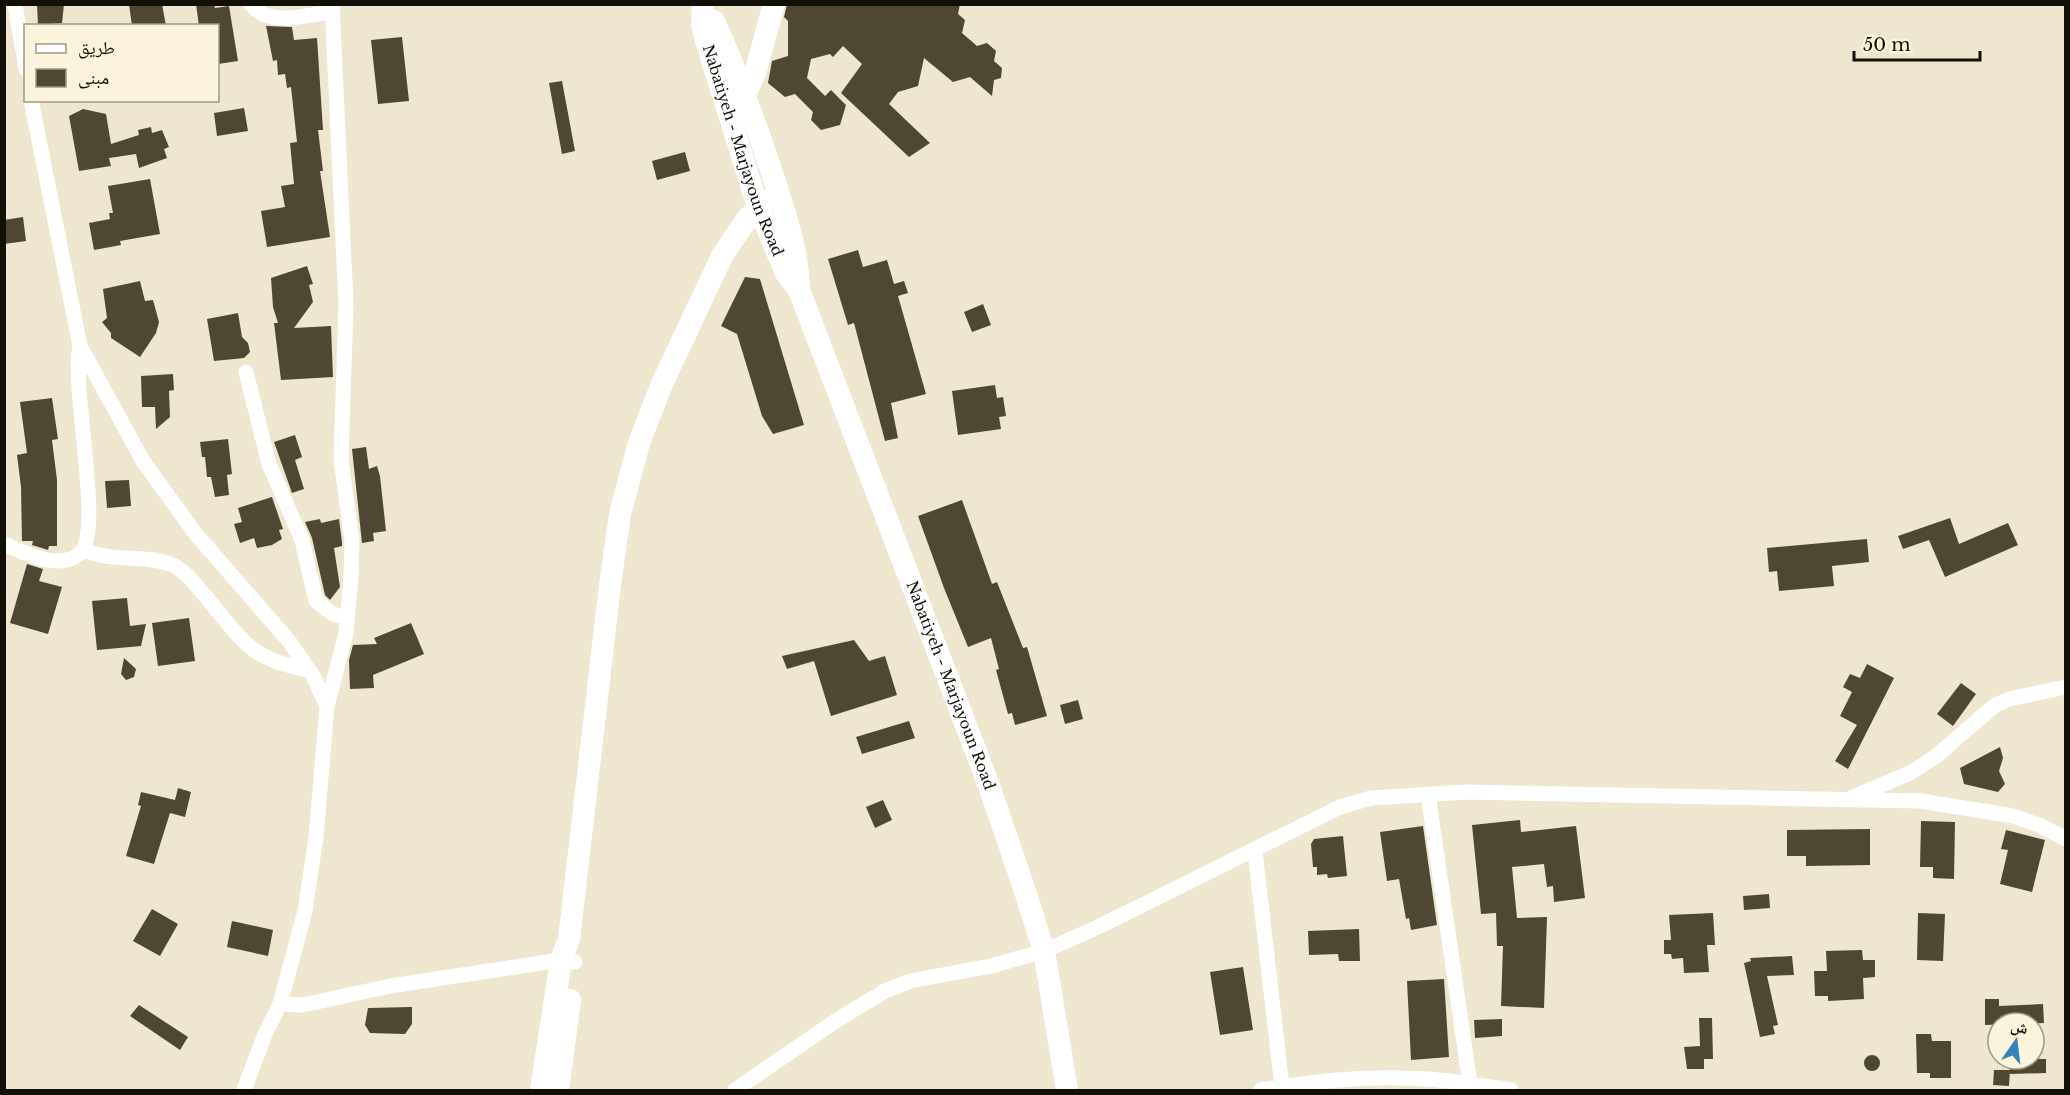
<svg xmlns="http://www.w3.org/2000/svg" width="2070" height="1095" font-family="'Libre Baskerville','Noto Naskh Arabic',serif">
	<style>
		.building { fill: #4e4734 }
		.lines { fill: none; stroke-linecap: round; stroke-linejoin: round }
		.street { stroke: #fff; stroke-width: 15 }
		.secondary { stroke: #fff; stroke-width: 22 }
		.labels { text-anchor: middle; stroke-width: 6; stroke-linejoin: round; paint-order: stroke }
		.street-label { font-size: 15px; fill: #120f08; stroke: #fcf3dc }
	</style>
	<rect width="100%" height="100%" fill="#efe6cf"/>
	<path class="building" d="M 37,4 L 64,4 L 62,23 L 38,25 Z
		M 129,4 L 162,4 L 166,26 L 132,26 Z
		M 196,4 L 214,4 L 215,8 L 229,6 L 238,61 L 218,64 L 218,26 L 199,26 Z
		M 787,4 L 960,4 L 958,14 L 965,20 L 962,33 L 977,46 L 987,43 L 996,51 L 994,61 L 1002,68 L 1001,78 L 994,80 L 992,96 L 970,77 L 953,82 L 924,58 L 918,86 L 898,92 L 889,104 L 930,143 L 909,157 L 841,93 L 862,64 L 843,46 L 833,57 L 830,54 L 811,59 L 807,78 L 825,96 L 831,90 L 846,105 L 840,125 L 821,130 L 811,120 L 813,112 L 795,94 L 785,97 L 768,83 L 772,61 L 788,56 L 788,21 L 784,17 Z
		M 266,26 L 292,27 L 294,40 L 317,38 L 323,130 L 318,130 L 323,171 L 320,171 L 330,237 L 267,247 L 261,211 L 285,207 L 281,186 L 294,184 L 290,143 L 297,142 L 291,87 L 287,88 L 285,74 L 278,75 L 277,60 L 273,61 Z
		M 402,37 L 409,101 L 378,104 L 371,40 Z
		M 562,81 L 575,151 L 562,154 L 549,83 Z
		M 244,108 L 248,131 L 217,136 L 214,113 Z
		M 83,109 L 106,114 L 111,144 L 139,135 L 138,130 L 151,127 L 152,133 L 162,130 L 169,147 L 164,149 L 167,158 L 139,168 L 136,154 L 109,158 L 111,166 L 79,171 L 69,116 Z
		M 685,152 L 690,171 L 657,180 L 652,161 Z
		M 150,179 L 160,234 L 120,241 L 121,245 L 94,250 L 89,223 L 110,219 L 109,213 L 113,213 L 108,186 Z
		M 23,217 L 26,241 L 4,244 L 4,220 Z
		M 858,250 L 863,267 L 887,260 L 894,284 L 904,281 L 908,293 L 898,296 L 926,394 L 891,403 L 898,438 L 885,441 L 854,323 L 848,325 L 828,259 Z
		M 307,266 L 313,284 L 309,285 L 313,302 L 294,328 L 331,326 L 333,377 L 281,380 L 274,323 L 278,323 L 273,307 L 271,278 Z
		M 745,277 L 760,279 L 804,425 L 773,434 L 762,416 L 737,334 L 721,326 Z
		M 140,281 L 145,301 L 153,300 L 159,322 L 156,333 L 140,357 L 111,338 L 111,333 L 102,322 L 107,318 L 103,289 Z
		M 983,304 L 991,325 L 972,332 L 964,312 Z
		M 238,313 L 242,337 L 248,343 L 250,352 L 244,358 L 214,361 L 207,319 Z
		M 173,374 L 174,390 L 169,391 L 170,417 L 156,429 L 155,407 L 142,407 L 141,376 Z
		M 995,385 L 997,398 L 1003,397 L 1006,416 L 999,417 L 1001,429 L 958,435 L 952,391 Z
		M 52,398 L 58,439 L 52,440 L 57,480 L 57,546 L 49,546 L 48,550 L 32,545 L 33,541 L 22,541 L 21,487 L 17,455 L 27,453 L 20,402 Z
		M 295,435 L 302,457 L 295,460 L 304,489 L 292,493 L 274,442 Z
		M 228,439 L 232,474 L 227,475 L 229,495 L 215,497 L 211,477 L 207,477 L 205,457 L 202,457 L 200,442 Z
		M 366,447 L 369,469 L 377,466 L 380,476 L 386,531 L 373,533 L 374,541 L 362,543 L 352,449 Z
		M 129,480 L 131,506 L 107,508 L 105,481 Z
		M 272,497 L 283,529 L 279,530 L 282,539 L 272,545 L 257,548 L 254,538 L 240,543 L 234,524 L 242,522 L 238,508 Z
		M 962,500 L 992,584 L 997,582 L 1023,648 L 1027,647 L 1047,716 L 1015,725 L 1012,713 L 1008,714 L 996,670 L 999,669 L 991,638 L 968,647 L 944,588 L 918,516 Z
		M 1950,518 L 1959,544 L 2008,523 L 2018,545 L 1945,577 L 1929,540 L 1903,549 L 1898,536 Z
		M 320,519 L 321,523 L 339,519 L 342,542 L 342,546 L 334,548 L 340,587 L 330,600 L 325,595 L 312,538 L 305,522 Z
		M 1867,539 L 1869,562 L 1832,566 L 1834,586 L 1779,591 L 1777,571 L 1769,572 L 1767,548 Z
		M 27,564 L 43,569 L 39,581 L 62,587 L 48,634 L 10,623 Z
		M 127,598 L 130,626 L 146,624 L 141,646 L 97,650 L 92,601 Z
		M 189,618 L 195,661 L 158,666 L 152,623 Z
		M 411,623 L 424,654 L 373,675 L 374,688 L 350,689 L 349,660 L 353,645 L 377,644 L 374,638 Z
		M 854,640 L 869,661 L 885,656 L 897,695 L 831,716 L 814,661 L 787,669 L 782,656 Z
		M 124,658 L 136,669 L 134,677 L 126,680 L 121,674 Z
		M 1867,664 L 1894,678 L 1848,769 L 1835,761 L 1857,725 L 1840,716 L 1852,692 L 1843,687 L 1850,674 L 1860,678 Z
		M 1961,683 L 1976,694 L 1953,726 L 1937,714 Z
		M 1078,700 L 1083,719 L 1065,724 L 1060,705 Z
		M 909,721 L 915,738 L 862,754 L 856,737 Z
		M 2000,747 L 2003,758 L 1999,771 L 2005,784 L 1998,792 L 1964,784 L 1960,768 Z
		M 178,788 L 191,792 L 185,817 L 170,813 L 154,864 L 126,856 L 141,806 L 138,805 L 141,792 L 175,800 Z
		M 883,800 L 892,820 L 875,828 L 866,807 Z
		M 1520,820 L 1521,832 L 1576,826 L 1585,898 L 1554,902 L 1553,886 L 1547,887 L 1544,864 L 1512,867 L 1517,918 L 1547,917 L 1544,1008 L 1501,1006 L 1503,946 L 1497,946 L 1496,913 L 1481,914 L 1472,825 Z
		M 1921,821 L 1955,822 L 1954,879 L 1933,878 L 1933,867 L 1920,867 Z
		M 1423,826 L 1437,925 L 1411,930 L 1409,918 L 1406,919 L 1399,879 L 1387,881 L 1380,832 Z
		M 1870,829 L 1870,865 L 1806,866 L 1806,856 L 1787,856 L 1787,830 Z
		M 2006,830 L 2045,840 L 2032,892 L 2000,884 L 2008,850 L 2001,849 Z
		M 1343,836 L 1347,876 L 1328,878 L 1327,874 L 1317,875 L 1317,867 L 1313,867 L 1311,844 L 1314,839 Z
		M 1769,894 L 1770,908 L 1744,910 L 1743,896 Z
		M 152,909 L 178,924 L 160,956 L 133,941 Z
		M 1713,913 L 1715,945 L 1707,945 L 1709,972 L 1684,973 L 1683,958 L 1672,959 L 1671,954 L 1664,954 L 1664,940 L 1671,940 L 1669,915 Z
		M 1918,913 L 1945,914 L 1943,961 L 1917,960 Z
		M 232,921 L 273,930 L 268,956 L 227,947 Z
		M 1359,929 L 1360,961 L 1339,961 L 1338,954 L 1309,955 L 1308,931 Z
		M 1862,950 L 1863,960 L 1875,960 L 1875,977 L 1863,978 L 1864,999 L 1828,1001 L 1828,996 L 1815,996 L 1814,971 L 1827,971 L 1826,951 Z
		M 1792,956 L 1794,975 L 1767,976 L 1778,1025 L 1773,1026 L 1775,1034 L 1760,1037 L 1744,963 L 1751,961 L 1750,958 Z
		M 1243,967 L 1253,1030 L 1220,1035 L 1210,972 Z
		M 1444,979 L 1449,1057 L 1411,1060 L 1407,981 Z
		M 1985,999 L 1999,999 L 1999,1006 L 2043,1004 L 2044,1023 L 1985,1025 Z
		M 139,1005 L 188,1037 L 180,1050 L 130,1016 Z
		M 412,1007 L 412,1024 L 405,1034 L 370,1033 L 365,1025 L 368,1008 Z
		M 1699,1018 L 1712,1018 L 1713,1059 L 1704,1059 L 1704,1069 L 1687,1069 L 1684,1047 L 1700,1046 Z
		M 1502,1019 L 1502,1036 L 1475,1038 L 1474,1020 Z
		M 1916,1034 L 1931,1034 L 1932,1041 L 1951,1041 L 1951,1078 L 1930,1078 L 1930,1073 L 1917,1073 Z
		M1864 1063a8 8 0 1 1 16 0a8 8 0 1 1-16 0Z
		M 2014,1059 L 2046,1059 L 2046,1073 L 2010,1074 L 2010,1061 Z
		M 1994,1070 L 2010,1070 L 2009,1086 L 1993,1085 Z"/>
	<g class="lines">
		<path class="street" d="M 15,4 L 26,69
			M 251,4 C 269,28 307,15 333,11
			M 332,4 L 346,304 L 341,460 L 352,541 L 351,576 L 346,633 L 327,706 L 316,837 L 305,911 L 280,1004 L 303,1005 L 390,986 L 561,960 L 575,962
			M 31,100 L 80,346 L 143,461 L 195,533 L 289,641 L 313,676 L 327,706
			M 246,372 L 269,464 L 302,540 L 316,601 L 333,614 L 347,618
			M 4,544 C 25,553 58,571 79,554 C 105,535 70,385 80,346
			M 84,550 C 116,564 151,552 178,568 C 190,576 198,588 207,598 C 244,642 249,659 309,670
			M 1853,797 L 1910,773 L 1935,757 L 1994,706 L 2009,699 L 2066,687
			M 1255,851 L 1282,1087 C 1343,1077 1409,1074 1470,1084 L 1428,794
			M 1470,1084 L 1511,1090
			M 244,1090 L 265,1034 L 280,1004
			M 735,1090 L 837,1020 L 885,991 L 910,981 L 991,966 L 1044,951 L 1098,927 L 1340,807 L 1371,798 L 1467,792 L 1921,801 L 2013,816 L 2039,825 L 2066,839
			M 1261,1090 L 1282,1087"/>
		<g class="secondary">
			<path id="s1" d="M 703,4 L 702,23 L 706,41 L 758,207 L 786,273 L 799,290 L 988,783 L 1024,888 L 1044,951 L 1067,1090"/>
			<path d="M 714,21 C 737,71 756,124 773,176 C 785,214 798,249 799,288"/>
			<path d="M 741,104 L 756,70 L 774,4"/>
			<path d="M 541,1090 L 561,960 L 569,939 L 610,585 L 620,514 L 639,443 L 661,386 L 722,256 L 747,219 L 778,193"/>
			<path d="M 558,1090 L 570,1000"/>
		</g>
	</g>
	<g class="labels">
		<g class="street-label">
			<text dy="5" stroke="none"><textPath href="#s1" startOffset="153">Nabatiyeh - Marjayoun Road</textPath></text>
			<text dy="5" stroke="none"><textPath href="#s1" startOffset="728">Nabatiyeh - Marjayoun Road</textPath></text>
		</g>
	</g>
	<rect width="2070" height="1095" fill="none" stroke="#120f08" stroke-width="12"/>
	<rect x="24" y="24" width="195" height="78" fill="#fcf3dc" stroke="#9e9887" stroke-width="1.5"/>
	<rect x="36" y="44" width="30" height="9" fill="#ffffff" stroke="#9e9887" stroke-width="1.5"/>
	<text x="78" y="54" font-size="18" fill="#120f08">طريق</text>
	<rect x="36" y="69" width="30" height="18" fill="#4e4734" stroke="#9e9887" stroke-width="1.5"/>
	<text x="78" y="84" font-size="18" fill="#120f08">مبنى</text>
	<g transform="translate(2016 1041) rotate(14)"><circle r="28" fill="#fcf3dc" stroke="#9e9887" stroke-width="1.5"/>
	<path d="M0-4.5L10 22L0 15L-10 22Z" fill="#3285b5"/>
	<text y="-9" font-size="16" font-weight="bold" text-anchor="middle" fill="#120f08">ش</text>
	</g>
	<path d="M1854 51v9h126v-9" fill="none" stroke="#120f08" stroke-width="3"/>
	<text x="1863" y="51" font-size="18" fill="#120f08" stroke="#fcf3dc" stroke-width="4.5" paint-order="stroke">50 m</text>
</svg>
